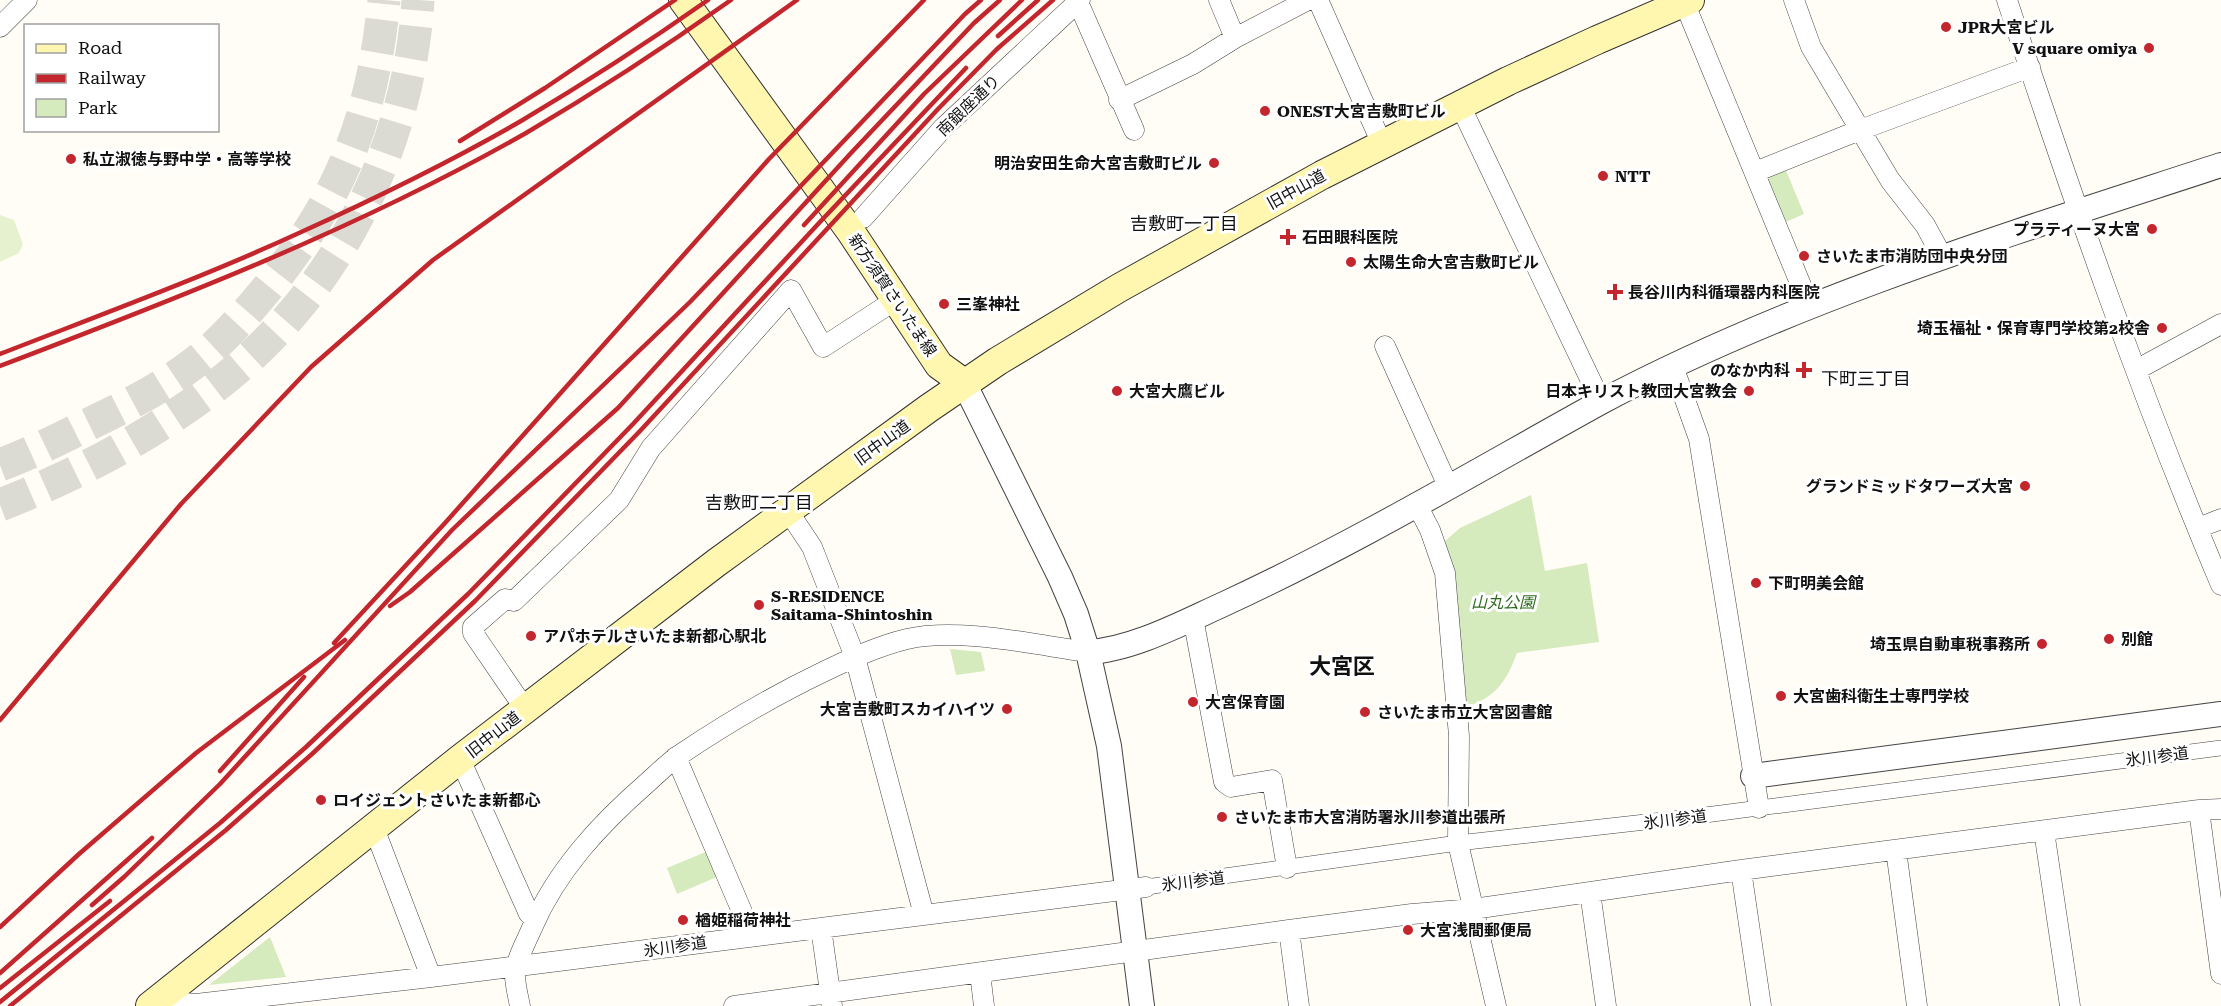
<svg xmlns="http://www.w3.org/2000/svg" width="2221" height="1006" font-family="'Roboto Serif','Noto Sans JP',serif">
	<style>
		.green { fill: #d5ebbd }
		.pitch { fill: #e6f2cf }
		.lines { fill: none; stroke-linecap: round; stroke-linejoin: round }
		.motorway-tunnel { stroke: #dbdad3; stroke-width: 33; stroke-dasharray: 33 16; stroke-linecap: butt }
		.pedestrian-casing { stroke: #444; stroke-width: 16 }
		.minor-casing { stroke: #444; stroke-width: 21 }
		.tertiary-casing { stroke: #444; stroke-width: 26 }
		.secondary-casing { stroke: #333; stroke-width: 30 }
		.pedestrian { stroke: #fff; stroke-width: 15 }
		.minor { stroke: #fff; stroke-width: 20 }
		.tertiary { stroke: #fff; stroke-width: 24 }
		.secondary { stroke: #fff6b0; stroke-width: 28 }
		.rail { stroke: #c4262e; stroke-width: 4.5 }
		.poi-dot { fill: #c4262e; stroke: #fff; stroke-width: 2 }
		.labels { text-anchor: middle; stroke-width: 6; stroke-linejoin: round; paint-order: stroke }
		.poi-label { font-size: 16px; font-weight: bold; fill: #111; stroke: #fff; text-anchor: start }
		.street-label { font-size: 16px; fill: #111; stroke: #fff }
		.park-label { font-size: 16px; font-style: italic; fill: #2f6b1f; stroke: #fff }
		.neighbourhood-label { font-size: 18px; fill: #111; stroke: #fff }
		.district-label { font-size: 22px; font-weight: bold; fill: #111; stroke: #fff }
	</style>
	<rect width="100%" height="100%" fill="#fffdf5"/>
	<path class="green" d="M 1785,168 L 1804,214 L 1781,224 L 1762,178 Z
		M 1531,495 L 1545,571 L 1587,563 L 1599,642 L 1517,653 C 1505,685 1495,697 1462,709 L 1445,541 L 1460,528 Z
		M 950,649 L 981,652 L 985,671 L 956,675 Z
		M 708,851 L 719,876 L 677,894 L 667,868 Z
		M 270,937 L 286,977 L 209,985 Z"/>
	<path class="pitch" d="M 0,215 L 14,220 L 23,244 L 19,253 L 0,262 Z"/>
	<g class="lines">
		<path class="motorway-tunnel" d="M 0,465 C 27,455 53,442 79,429 C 118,410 158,391 193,364 C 222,342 246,314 269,286 C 342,196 373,115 384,0
			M 0,505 C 103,465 219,400 291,315 C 366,228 411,114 418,0"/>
		<g class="pedestrian-casing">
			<path id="pedestrian" d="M 1146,887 L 1458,843 L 1690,817 L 2221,748"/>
		</g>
		<g class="minor-casing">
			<path id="minor" d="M 1219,0 L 1235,38
				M 1318,0 L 1382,144
				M 1794,0 L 1811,47 L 1890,180 L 1925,225 L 1943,258
				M 2007,0 C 2072,197 2140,394 2221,585
				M 1078,2 L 1134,130
				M 1684,2 L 1810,307
				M 0,27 L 27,0
				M 1119,100 L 1193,64 L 1235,38 L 1308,0
				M 1460,105 L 1601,402
				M 1755,172 L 1860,130 L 2030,67
				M 863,218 L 943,128 L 1080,0
				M 1385,346 L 1448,486
				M 1673,366 L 1699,439 L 1759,808
				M 2136,370 L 2221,324
				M 1417,505 L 1430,530 L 1445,573 L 1459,736 L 1458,843 L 1496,1006
				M 788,511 L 812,547 L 855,657 L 924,915
				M 2198,528 L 2221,519
				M 1193,618 L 1224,782 L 1231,787 L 1272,780 L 1287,868
				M 525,709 L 473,633 L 473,627 L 505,599 L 514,601 L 619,500 L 651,448 L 791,290 L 823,347 L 897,299
				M 676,757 L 752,935
				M 460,759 L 529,914 L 536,917
				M 2199,810 L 2221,974
				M 374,828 L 431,977
				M 2044,831 L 2070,1006
				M 1896,850 L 1917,1006
				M 1741,870 L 1761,1006
				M 1590,892 L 1606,1006
				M 821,928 L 832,1006
				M 1289,930 L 1299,1006
				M 980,973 L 984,1006
				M 169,991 L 184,1003 L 196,1004 L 431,977 L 1146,887
				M 520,1006 C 518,996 515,984 515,975 C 516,959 526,942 532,928 C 557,870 600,824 647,783 C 657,774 667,764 678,756 C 724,725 773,696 823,672 C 850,659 878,646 907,639 C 958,627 1036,645 1088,652
				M 734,1006 L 1289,930 L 1412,914 L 1473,909 L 1741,870 L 2199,810 L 2221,809"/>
		</g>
		<g class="tertiary-casing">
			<path id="tertiary" d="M 964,383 L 1060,577 L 1076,614 L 1088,652 L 1109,746 L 1142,1006
				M 1088,652 C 1132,650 1184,622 1224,604 C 1354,544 1476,471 1601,402 C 1795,299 2013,233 2221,165
				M 1753,776 L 2221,714"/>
		</g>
		<g class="secondary-casing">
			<path id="secondary" d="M 683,0 L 851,232 L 939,365 L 964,383
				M 150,1006 L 460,759 L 716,563 L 929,408 L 998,361 L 1119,288 L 1322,175 L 1508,81 L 1597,40 L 1690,0"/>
		</g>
		<use href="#pedestrian" class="pedestrian"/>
		<use href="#minor" class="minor"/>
		<use href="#tertiary" class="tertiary"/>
		<use href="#secondary" class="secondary"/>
		<path class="rail" d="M 998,36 L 1038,0
			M 460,141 L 545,88 L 675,0
			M 804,225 L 924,94 L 1022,0
			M 0,354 C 100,315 201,278 299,233 C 374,199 450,162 521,121 C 585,83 647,43 708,0
			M 0,366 C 179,298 359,228 526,133 C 596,92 665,47 731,0
			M 390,606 L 410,592 L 618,408 L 851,153 L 974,23 L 1000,0
			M 334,643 L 445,523 L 769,159 L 924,0
			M 0,720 L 181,504 L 311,367 L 433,260 L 797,0
			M 220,771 L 304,677
			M 92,905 L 124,877 L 220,784 L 452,530 L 690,302 L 965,14 L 981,0
			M 0,927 L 79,854 L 196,753 L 345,640
			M 0,973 L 152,838
			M 0,988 L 110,901
			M 0,1002 L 220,823 L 306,747 L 468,594 L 633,424 L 819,223 L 966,68
			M 10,1006 L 226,830 L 312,754 L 475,601 L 640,431 L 938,109 L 997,49 L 1053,0"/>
	</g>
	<g class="poi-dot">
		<circle cx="1946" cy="27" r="6"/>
		<circle cx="2149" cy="48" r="6"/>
		<circle cx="1265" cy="111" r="6"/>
		<circle cx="71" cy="159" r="6"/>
		<circle cx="1214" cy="163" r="6"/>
		<circle cx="1603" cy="176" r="6"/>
		<circle cx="2152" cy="229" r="6"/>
		<path d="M1285 228h6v6h6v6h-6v6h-6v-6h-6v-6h6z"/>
		<circle cx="1804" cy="256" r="6"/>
		<circle cx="1351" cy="262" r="6"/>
		<path d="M1612 283h6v6h6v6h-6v6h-6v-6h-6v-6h6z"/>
		<circle cx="944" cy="304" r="6"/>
		<circle cx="2162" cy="328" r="6"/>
		<path d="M1801 361h6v6h6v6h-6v6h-6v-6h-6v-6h6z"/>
		<circle cx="1117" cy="391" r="6"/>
		<circle cx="1749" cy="391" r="6"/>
		<circle cx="2025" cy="486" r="6"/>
		<circle cx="1756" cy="583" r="6"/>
		<circle cx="759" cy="605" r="6"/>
		<circle cx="531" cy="636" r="6"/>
		<circle cx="2109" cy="639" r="6"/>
		<circle cx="2042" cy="644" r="6"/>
		<circle cx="1781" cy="696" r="6"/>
		<circle cx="1193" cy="702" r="6"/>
		<circle cx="1007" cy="709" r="6"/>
		<circle cx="1365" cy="712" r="6"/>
		<circle cx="321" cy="800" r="6"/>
		<circle cx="1222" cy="817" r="6"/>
		<circle cx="683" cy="920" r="6"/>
		<circle cx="1408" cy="930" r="6"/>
	</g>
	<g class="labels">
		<g class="poi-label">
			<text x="1958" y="33">JPR大宮ビル</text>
			<text x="2137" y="54" text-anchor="end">V square omiya</text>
			<text x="1277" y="117">ONEST大宮吉敷町ビル</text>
			<text x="83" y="165">私立淑徳与野中学・高等学校</text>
			<text x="1202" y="169" text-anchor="end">明治安田生命大宮吉敷町ビル</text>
			<text x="1615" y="182">NTT</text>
			<text x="2140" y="235" text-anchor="end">プラティーヌ大宮</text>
			<text x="1302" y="243">石田眼科医院</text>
			<text x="1816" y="262">さいたま市消防団中央分団</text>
			<text x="1363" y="268">太陽生命大宮吉敷町ビル</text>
			<text x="1628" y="298">長谷川内科循環器内科医院</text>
			<text x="956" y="310">三峯神社</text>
			<text x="2150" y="334" text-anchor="end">埼玉福祉・保育専門学校第2校舎</text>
			<text x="1790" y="376" text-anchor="end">のなか内科</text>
			<text x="1129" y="397">大宮大鷹ビル</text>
			<text x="1737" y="397" text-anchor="end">日本キリスト教団大宮教会</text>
			<text x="2013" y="492" text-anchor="end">グランドミッドタワーズ大宮</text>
			<text x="1768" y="589">下町明美会館</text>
			<text x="771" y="602">S-RESIDENCE<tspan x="771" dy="18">Saitama-Shintoshin</tspan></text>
			<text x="543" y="642">アパホテルさいたま新都心駅北</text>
			<text x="2121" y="645">別館</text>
			<text x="2030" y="650" text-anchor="end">埼玉県自動車税事務所</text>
			<text x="1793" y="702">大宮歯科衛生士専門学校</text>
			<text x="1205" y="708">大宮保育園</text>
			<text x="995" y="715" text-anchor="end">大宮吉敷町スカイハイツ</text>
			<text x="1377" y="718">さいたま市立大宮図書館</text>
			<text x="333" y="806">ロイジェントさいたま新都心</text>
			<text x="1234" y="823">さいたま市大宮消防署氷川参道出張所</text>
			<text x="695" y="926">楢姫稲荷神社</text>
			<text x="1420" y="936">大宮浅間郵便局</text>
		</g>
		<g class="street-label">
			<text transform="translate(968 105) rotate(-44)" y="6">南銀座通り</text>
			<text transform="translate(1296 189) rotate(-29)" y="6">旧中山道</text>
			<text transform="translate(893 295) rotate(56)" y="6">新方須賀さいたま線</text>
			<text transform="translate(882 442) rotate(-36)" y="6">旧中山道</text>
			<text transform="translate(493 734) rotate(-38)" y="6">旧中山道</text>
			<text transform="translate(2157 756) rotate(-7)" y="6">氷川参道</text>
			<text transform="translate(1675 819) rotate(-7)" y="6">氷川参道</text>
			<text transform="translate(1193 881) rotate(-7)" y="6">氷川参道</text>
			<text transform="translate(675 946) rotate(-8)" y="6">氷川参道</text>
		</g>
		<g class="park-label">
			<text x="1503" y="608">山丸公園</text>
		</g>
		<g class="neighbourhood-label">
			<text x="1184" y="230">吉敷町一丁目</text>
			<text x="1866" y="385">下町三丁目</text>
			<text x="759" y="509">吉敷町二丁目</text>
		</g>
		<g class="district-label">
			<text x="1342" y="674">大宮区</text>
		</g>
	</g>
	<rect x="24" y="24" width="195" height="108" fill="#ffffff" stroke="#a0a0a0" stroke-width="1.5"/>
	<rect x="36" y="44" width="30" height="9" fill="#fff6b0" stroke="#a0a0a0" stroke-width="1.5"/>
	<text x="78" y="54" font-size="18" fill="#111111">Road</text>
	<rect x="36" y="74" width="30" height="9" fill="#c4262e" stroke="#a0a0a0" stroke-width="1.5"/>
	<text x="78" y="84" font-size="18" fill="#111111">Railway</text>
	<rect x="36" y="99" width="30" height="18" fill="#d5ebbd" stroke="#a0a0a0" stroke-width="1.5"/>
	<text x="78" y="114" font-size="18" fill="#111111">Park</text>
</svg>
